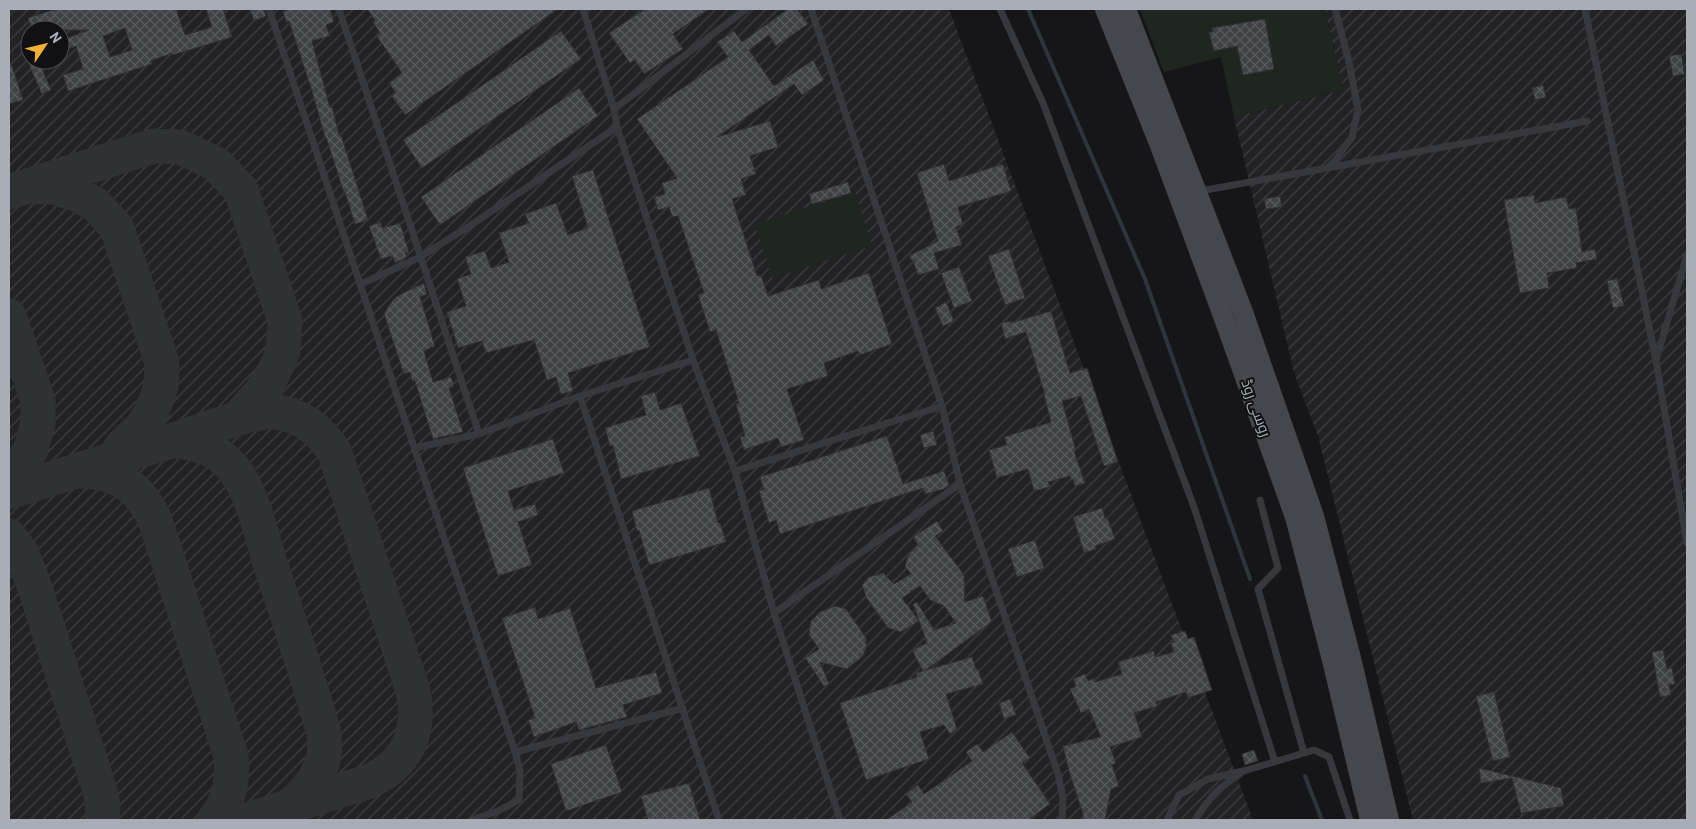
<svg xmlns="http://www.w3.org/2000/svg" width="1696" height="829" font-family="Barlow,Cairo,sans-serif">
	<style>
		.industrial { fill: url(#industrial-furrows); fill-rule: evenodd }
		.grass { fill: #1e261f }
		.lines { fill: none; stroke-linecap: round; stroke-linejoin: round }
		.stream { stroke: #2c353c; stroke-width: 4 }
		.taxiway { stroke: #303135; stroke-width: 35 }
		.building { fill: url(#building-cross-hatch); stroke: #303034; fill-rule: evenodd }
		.lane { stroke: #37383d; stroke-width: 7 }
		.secondary { stroke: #45474d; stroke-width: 20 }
		.labels { text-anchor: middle; stroke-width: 4; stroke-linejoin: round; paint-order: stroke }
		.street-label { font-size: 15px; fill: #a8adb8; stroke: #111113 }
	</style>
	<defs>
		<pattern id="industrial-furrows" width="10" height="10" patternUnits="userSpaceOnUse" patternTransform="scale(1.25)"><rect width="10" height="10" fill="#222225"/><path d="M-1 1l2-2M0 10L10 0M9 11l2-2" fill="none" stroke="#3f3f43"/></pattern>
		<pattern id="building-cross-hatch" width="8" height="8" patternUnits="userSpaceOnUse" patternTransform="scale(1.25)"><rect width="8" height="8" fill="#404145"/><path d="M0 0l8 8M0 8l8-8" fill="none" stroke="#595a5e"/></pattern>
	</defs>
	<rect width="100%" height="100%" fill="#161618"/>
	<path class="industrial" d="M 9,9 L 949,9 L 1253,820 L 9,820 ZM 30,30 L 60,30 L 60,60 L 30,60 Z
		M 1325,9 L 1687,9 L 1687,820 L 1413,820 L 1318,436 L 1294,373 L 1234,117 L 1343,90 Z"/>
	<path class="grass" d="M 1140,9 L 1325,9 L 1343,90 L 1234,117 L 1221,57 L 1164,72 Z
		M 855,192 L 872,246 L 772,278 L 755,224 Z"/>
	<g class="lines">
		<path class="stream" d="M 1028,9 L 1145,279 L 1250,579
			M 1305,776 L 1322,820"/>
		<path class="taxiway" d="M 32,187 L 55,187 L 78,195 L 96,205 L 117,228 L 162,363 L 161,386 L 152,412 L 140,429 L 123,445 L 114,458
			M 9,192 L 153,146 L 180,147 L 216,164 L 241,190 L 285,321 L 283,352 L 272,376 L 262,391 L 238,418 L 171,441 L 9,492
			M 9,316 L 38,401 L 38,423 L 31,449 L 18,468 L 9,478
			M 238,418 C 247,416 256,413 265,412 C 295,410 320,428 335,453 L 413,691 C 421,732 408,763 370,781 L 247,820
			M 171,441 C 197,442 219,449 236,472 C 251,491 262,535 269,560 C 281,595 292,630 303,664 C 310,686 317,708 323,730 C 325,738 325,747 324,756 C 319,778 305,793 288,807
			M 78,471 C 117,471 138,485 155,520 L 231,756 C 233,781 230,801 214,820
			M 9,536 L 21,552 L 34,585 L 100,791 L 103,806 L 102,820"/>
	</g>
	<path class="building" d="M 55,9 L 176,9 L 185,35 L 212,27 L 206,9 L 223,9 L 232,37 L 173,55 L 173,53 L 150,61 L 152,64 L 68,91 L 63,75 L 83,69 L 76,46 L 60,52 L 60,41 L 89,30 L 32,30 L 28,18 ZM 125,28 L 132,50 L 110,57 L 103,36 Z
		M 250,9 L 264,9 L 266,16 L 254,21 Z
		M 292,9 L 330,9 L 334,22 L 326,25 L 330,36 L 312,41 L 330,108 L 332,107 L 339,135 L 341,135 L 368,220 L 355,224 L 345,192 L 344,193 L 326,137 L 325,137 L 312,91 L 289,21 L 286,22 L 283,11 Z
		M 367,9 L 558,9 L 405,115 L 392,96 L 396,93 L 389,83 L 402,73 L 376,35 L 380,33 L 373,22 L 375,20 Z
		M 645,9 L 709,9 L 673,34 L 683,49 L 644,74 L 635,60 L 630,63 L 609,33 Z
		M 788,9 L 797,9 L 808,24 L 776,46 L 769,35 L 749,50 L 774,86 L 813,60 L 824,80 L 802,95 L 794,84 L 717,137 L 770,121 L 778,147 L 750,156 L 756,174 L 741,179 L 746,195 L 732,199 L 757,276 L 761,275 L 768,296 L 819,280 L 821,289 L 869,273 L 892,344 L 860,355 L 858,351 L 824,363 L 828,376 L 787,389 L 804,440 L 781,447 L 778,438 L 744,450 L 740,437 L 745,436 L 736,404 L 739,403 L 716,330 L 710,332 L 698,295 L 704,293 L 678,216 L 672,217 L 669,207 L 658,210 L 654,197 L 665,194 L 662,183 L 677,178 L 637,119 L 728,57 L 717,42 L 734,31 L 742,42 Z
		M 1265,19 L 1274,69 L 1243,75 L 1237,46 L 1214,51 L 1209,32 L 1213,32 L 1212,28 Z
		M 561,31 L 581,59 L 422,168 L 403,140 Z
		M 1681,54 L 1685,74 L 1673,76 L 1669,56 Z
		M 27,60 L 38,60 L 51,90 L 42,94 Z
		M 11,63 L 23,100 L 9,104 L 9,64 Z
		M 1543,85 L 1546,97 L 1535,100 L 1532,88 Z
		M 579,88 L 598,116 L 440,225 L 421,197 Z
		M 944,164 L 949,181 L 1003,164 L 1011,191 L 958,207 L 963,225 L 956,227 L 962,245 L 934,253 L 939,269 L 918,275 L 914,263 L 909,256 L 938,241 L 917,173 Z
		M 593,170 L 650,347 L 568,373 L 573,391 L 561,394 L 556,377 L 547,380 L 534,340 L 486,353 L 482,341 L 458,348 L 447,312 L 466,306 L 457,279 L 471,274 L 465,257 L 485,251 L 491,268 L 509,262 L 499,233 L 529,223 L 525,214 L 556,203 L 568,235 L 588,228 L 572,176 Z
		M 848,182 L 851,193 L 812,204 L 809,194 Z
		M 1534,195 L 1535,203 L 1566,197 L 1569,209 L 1576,208 L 1582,252 L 1595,249 L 1597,259 L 1576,263 L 1577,268 L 1547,273 L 1549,288 L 1520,293 L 1504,200 Z
		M 1280,196 L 1282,207 L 1266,209 L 1264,199 Z
		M 381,222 L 382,228 L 400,223 L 409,252 L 405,253 L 407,257 L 395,263 L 393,257 L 391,256 L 381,259 L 369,226 Z
		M 1009,249 L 1025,298 L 1005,305 L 988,256 Z
		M 959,267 L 972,301 L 954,308 L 941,273 Z
		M 1617,278 L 1624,306 L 1613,308 L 1607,281 Z
		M 424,283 L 427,294 L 420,297 L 435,346 L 424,351 L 433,382 L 451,377 L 454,386 L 449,388 L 463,432 L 433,439 L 415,381 L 412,381 L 410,372 L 404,374 L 384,314 L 389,305 L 395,298 L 401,294 Z
		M 946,302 L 954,321 L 943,326 L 935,308 Z
		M 1051,311 L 1070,373 L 1087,368 L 1118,462 L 1104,466 L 1081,396 L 1062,401 L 1076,451 L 1074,451 L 1085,483 L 1075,486 L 1073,479 L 1071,480 L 1070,476 L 1048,482 L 1050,487 L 1034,491 L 1028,469 L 997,478 L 989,450 L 1007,445 L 1004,437 L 1051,422 L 1044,395 L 1045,395 L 1026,332 L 1005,339 L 1001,323 L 1011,321 L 1011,323 Z
		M 655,392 L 660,410 L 681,403 L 700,456 L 621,479 L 613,445 L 610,446 L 605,428 L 646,415 L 641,396 Z
		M 933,431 L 937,445 L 924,448 L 920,435 Z
		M 887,436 L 903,484 L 944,471 L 949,485 L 944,489 L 925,494 L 923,488 L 780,534 L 776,520 L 769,523 L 759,491 L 764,489 L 760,477 Z
		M 553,439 L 564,473 L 508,491 L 514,510 L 535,504 L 538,515 L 518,522 L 532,565 L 498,576 L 463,468 Z
		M 709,488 L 718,523 L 720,523 L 726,542 L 649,565 L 639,530 L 637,531 L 632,511 Z
		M 1102,508 L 1105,518 L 1107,517 L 1115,539 L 1095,546 L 1096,549 L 1084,553 L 1073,517 Z
		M 937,521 L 943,531 L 935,536 L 964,575 L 965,602 L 983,596 L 991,619 L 991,622 L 926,670 L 972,657 L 976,669 L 978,669 L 983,684 L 946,694 L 957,729 L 950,734 L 944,725 L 920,732 L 929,759 L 866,780 L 840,703 L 917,677 L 916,673 L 923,671 L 912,650 L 927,643 L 913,604 L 917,602 L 934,630 L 956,623 L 944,606 L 930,600 L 920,586 L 912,591 L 910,590 L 911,592 L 902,598 L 919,621 L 901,632 L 888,628 L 866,597 L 862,585 L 869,577 L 883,573 L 894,584 L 911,574 L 905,566 L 909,554 L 918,545 L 913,537 Z
		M 1035,540 L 1044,568 L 1017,577 L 1008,549 Z
		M 835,606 L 846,609 L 866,638 L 866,648 L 863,656 L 847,669 L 820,662 L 829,684 L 824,686 L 805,658 L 819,649 L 809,635 L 811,621 L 820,612 Z
		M 535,607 L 538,619 L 570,608 L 596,688 L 656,672 L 662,693 L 623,705 L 627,717 L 579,730 L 576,722 L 534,737 L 528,720 L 535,718 L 502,618 Z
		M 1185,631 L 1188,639 L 1194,637 L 1212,690 L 1188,698 L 1186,692 L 1156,702 L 1157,706 L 1134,713 L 1142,737 L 1110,747 L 1116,763 L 1112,765 L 1119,786 L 1111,789 L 1105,820 L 1083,820 L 1083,814 L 1069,771 L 1063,746 L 1101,737 L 1089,709 L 1081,713 L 1070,689 L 1076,686 L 1073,679 L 1085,674 L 1088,681 L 1094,678 L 1095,682 L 1122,674 L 1118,662 L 1154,651 L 1155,657 L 1174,652 L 1171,643 L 1174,642 L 1171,635 Z
		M 1663,650 L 1667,669 L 1672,668 L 1675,684 L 1669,685 L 1671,695 L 1660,697 L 1652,652 Z
		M 1494,692 L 1510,757 L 1493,761 L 1476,696 Z
		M 1010,699 L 1016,715 L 1004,719 L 999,703 Z
		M 1012,732 L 1030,758 L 1022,763 L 1050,804 L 1028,820 L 886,820 L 912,802 L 906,794 L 918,785 L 924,794 L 972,761 L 966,752 L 977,744 L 983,752 Z
		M 606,745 L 622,792 L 566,811 L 551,764 Z
		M 1254,750 L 1258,761 L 1245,765 L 1242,754 Z
		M 1479,768 L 1561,788 L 1564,806 L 1521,813 L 1512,778 L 1481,783 Z
		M 689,783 L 700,820 L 648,820 L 641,796 Z"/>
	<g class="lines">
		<path class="lane" d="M 269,9 L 515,752 L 520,771 L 519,800 L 498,811 L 472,820
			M 339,9 L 479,434
			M 583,9 L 614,109 L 617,127 L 693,360 L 735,471 L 774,613 L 840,820
			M 811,9 L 942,406 L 960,484 L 1058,774 L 1063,799 L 1062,820
			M 1000,9 L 1043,103 L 1194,507 L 1275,762
			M 1585,9 L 1656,361 L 1687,543
			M 614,109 L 746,9
			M 1327,168 L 1334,162 L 1352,137 L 1358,110 L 1349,62 L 1335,9
			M 1200,191 L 1587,121
			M 361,284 L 420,257 L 471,225 L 617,127
			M 1656,360 L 1687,255
			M 580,396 L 719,820
			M 415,448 L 479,434 L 580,396 L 693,360
			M 735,471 L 942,406
			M 1260,500 L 1278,568 L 1258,589 L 1304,753
			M 774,613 L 960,484
			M 515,752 L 683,708
			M 1167,820 L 1179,795 L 1208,779 L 1247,770 L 1314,750 L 1329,757 L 1350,820
			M 1195,820 C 1209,798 1218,788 1240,774"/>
		<path class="secondary" d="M 1105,9 L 1159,143 L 1222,313 L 1295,517 L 1332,660 L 1370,820
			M 1126,9 L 1242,309 L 1314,516 L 1351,658 L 1389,820"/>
	</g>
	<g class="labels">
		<g class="street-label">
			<text transform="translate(1256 408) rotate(70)" y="5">روسی روڈ</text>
		</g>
	</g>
	<rect width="1696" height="829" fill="none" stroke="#a8adb8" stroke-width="20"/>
	<g transform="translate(45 45) rotate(55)"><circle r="24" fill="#111113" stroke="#4d4f55"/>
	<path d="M0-4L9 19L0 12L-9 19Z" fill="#f2b134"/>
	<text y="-8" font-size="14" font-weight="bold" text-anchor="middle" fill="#a8adb8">N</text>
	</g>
</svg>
